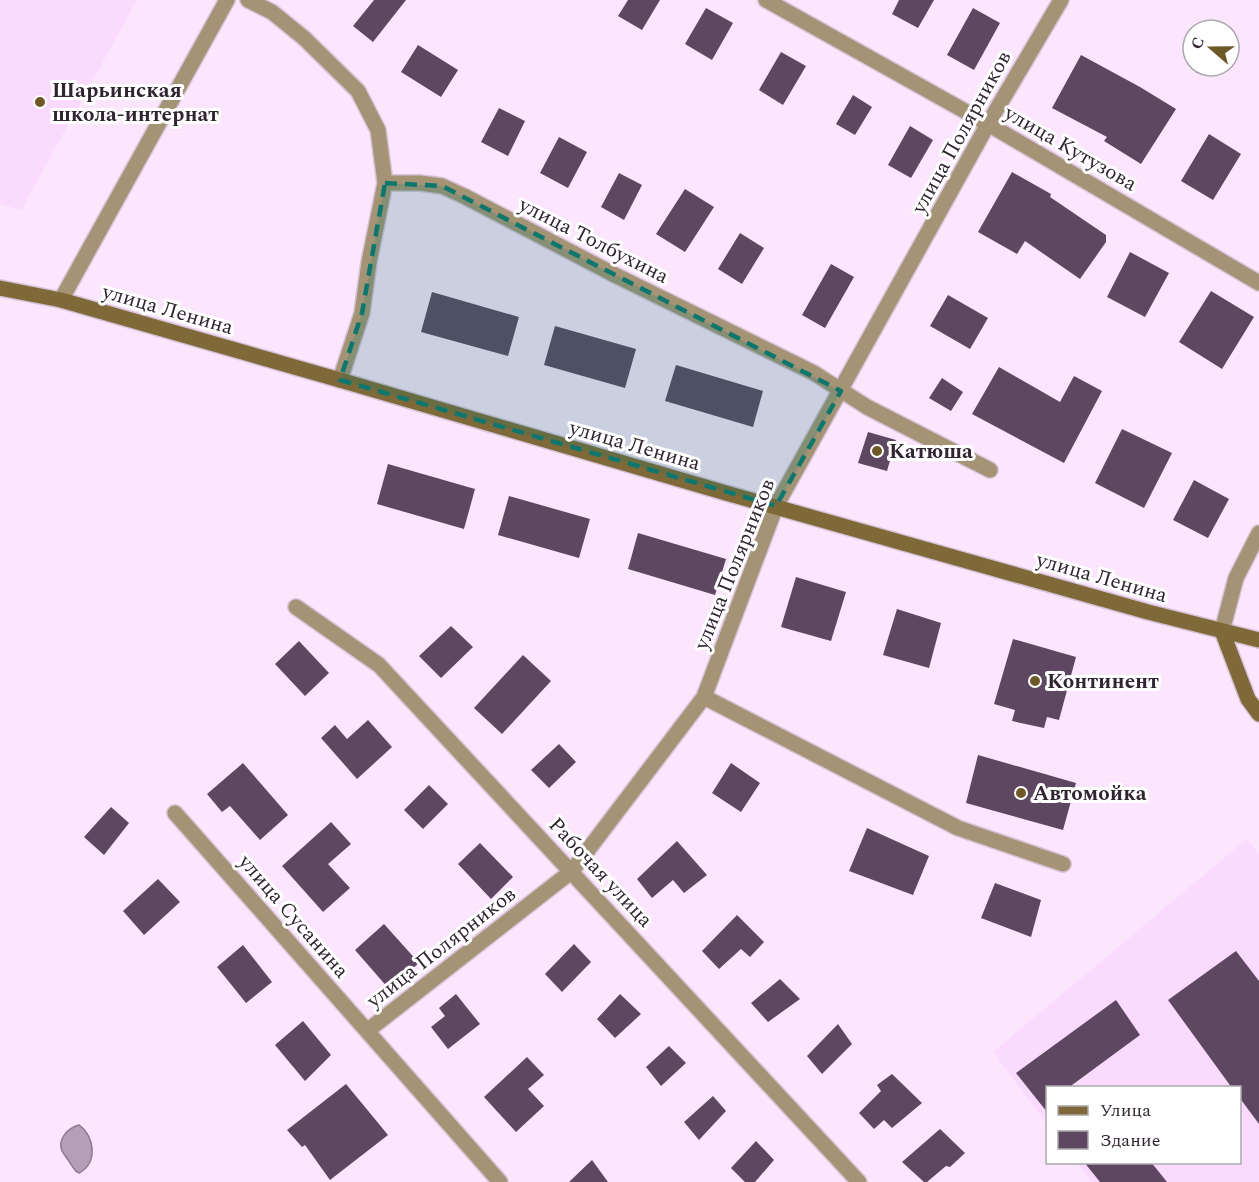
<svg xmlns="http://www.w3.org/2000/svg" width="1259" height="1182" font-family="Spectral,serif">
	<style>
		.built { fill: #fbdaff }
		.water { fill: #b59eb8; stroke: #8d7a90; stroke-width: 1.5 }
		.building { fill: #5e4761 }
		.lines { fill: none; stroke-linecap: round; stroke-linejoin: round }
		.street-casing { stroke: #d6c3d9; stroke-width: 18 }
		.secondary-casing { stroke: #d6c3d9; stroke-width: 18 }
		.street { stroke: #a49475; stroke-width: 15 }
		.secondary { stroke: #7f6939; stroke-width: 15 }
		.marked { fill: #0f766e; fill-opacity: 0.2; stroke: #0f766e; stroke-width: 4.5; stroke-dasharray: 12 8; stroke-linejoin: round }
		.poi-dot { fill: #6e5828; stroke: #fff; stroke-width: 2 }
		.labels { text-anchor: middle; stroke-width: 6; stroke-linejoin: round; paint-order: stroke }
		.poi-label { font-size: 21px; font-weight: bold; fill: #302531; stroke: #fff; text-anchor: start }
		.street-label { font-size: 21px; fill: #302531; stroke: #fff }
	</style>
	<rect width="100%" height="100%" fill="#fbe6fe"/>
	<path class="built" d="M 0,0 L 137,0 L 21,210 L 0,204 Z
		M 1247,839 L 1259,854 L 1259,1182 L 1092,1182 L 1077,1163 L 1240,1162 L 1240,1088 L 1048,1088 L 1047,1124 L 993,1052 Z"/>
	<path class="water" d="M 79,1125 C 95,1136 98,1163 79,1173 C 74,1171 74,1168 70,1163 C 68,1159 64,1155 62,1151 C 57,1139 68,1128 79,1125 Z"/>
	<path class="building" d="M 374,0 L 406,0 L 373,42 L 353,26 Z
		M 628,0 L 660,0 L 642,30 L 618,16 Z
		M 899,0 L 934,0 L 918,28 L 892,14 Z
		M 706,8 L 733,23 L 712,60 L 685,44 Z
		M 973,8 L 1000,23 L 974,70 L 947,55 Z
		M 418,45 L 458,70 L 441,97 L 401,72 Z
		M 781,52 L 806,66 L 783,105 L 759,90 Z
		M 1081,55 L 1140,87 L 1176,109 L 1141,164 L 1104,141 L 1107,137 L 1052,108 Z
		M 853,95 L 872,107 L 855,135 L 836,124 Z
		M 499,108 L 525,121 L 508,156 L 481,142 Z
		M 910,126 L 933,140 L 911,178 L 888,165 Z
		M 1209,134 L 1241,154 L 1213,200 L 1181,181 Z
		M 559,137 L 587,152 L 568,188 L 540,173 Z
		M 1012,172 L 1051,194 L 1050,197 L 1106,235 L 1106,242 L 1080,279 L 1025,241 L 1017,254 L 978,232 Z
		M 619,173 L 642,185 L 624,220 L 601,207 Z
		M 685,189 L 714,207 L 685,252 L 656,234 Z
		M 740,233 L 764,248 L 742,284 L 718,269 Z
		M 1130,252 L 1169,273 L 1145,317 L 1107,297 Z
		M 831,264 L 854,277 L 825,328 L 802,315 Z
		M 1211,291 L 1254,317 L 1222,369 L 1179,342 Z
		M 432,292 L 519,317 L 508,356 L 421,332 Z
		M 948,295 L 988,318 L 970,349 L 930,326 Z
		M 555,326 L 636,349 L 625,388 L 544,365 Z
		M 676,365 L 763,391 L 753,427 L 665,401 Z
		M 999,367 L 1060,402 L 1074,376 L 1102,391 L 1064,463 L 972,414 Z
		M 942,378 L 963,392 L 951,411 L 929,398 Z
		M 1122,429 L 1172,453 L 1144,508 L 1095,483 Z
		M 868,432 L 896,440 L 887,471 L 858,463 Z
		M 388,464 L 475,489 L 464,529 L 377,504 Z
		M 1194,480 L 1229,499 L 1208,538 L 1173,520 Z
		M 509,496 L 590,519 L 579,558 L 498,535 Z
		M 638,533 L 726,559 L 715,595 L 628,569 Z
		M 796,577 L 846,592 L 831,641 L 781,627 Z
		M 897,609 L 941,623 L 929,668 L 883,655 Z
		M 451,626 L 473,647 L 441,678 L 419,656 Z
		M 1013,639 L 1076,657 L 1059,720 L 1047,717 L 1044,728 L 1012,721 L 1015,710 L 994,704 Z
		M 299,641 L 329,673 L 305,696 L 275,664 Z
		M 523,655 L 551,681 L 502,734 L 474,708 Z
		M 368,720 L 392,747 L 357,779 L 321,738 L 335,725 L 347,739 Z
		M 559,744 L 576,762 L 549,788 L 531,770 Z
		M 978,755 L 1076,783 L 1063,830 L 966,803 Z
		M 243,763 L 288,815 L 260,840 L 230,806 L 222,812 L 207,794 Z
		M 731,763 L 760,783 L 741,812 L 712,793 Z
		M 429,785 L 448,804 L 423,829 L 404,810 Z
		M 111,807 L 129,823 L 104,855 L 84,837 Z
		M 331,822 L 351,844 L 328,864 L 350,888 L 323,912 L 282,866 Z
		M 867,828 L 929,856 L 913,895 L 849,871 Z
		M 677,841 L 707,875 L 684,893 L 673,880 L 652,898 L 637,879 Z
		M 480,843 L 513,877 L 491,899 L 458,864 Z
		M 158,879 L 180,902 L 144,935 L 123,911 Z
		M 995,883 L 1041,900 L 1031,937 L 981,918 Z
		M 737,915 L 764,942 L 750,957 L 741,949 L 719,969 L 702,951 Z
		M 384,924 L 419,963 L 389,989 L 355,950 Z
		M 574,944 L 591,962 L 562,992 L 545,974 Z
		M 243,945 L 272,982 L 246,1003 L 217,967 Z
		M 1236,951 L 1259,981 L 1259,1124 L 1239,1097 L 1239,1088 L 1232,1088 L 1168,1000 Z
		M 780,979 L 800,999 L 768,1022 L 751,1003 Z
		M 456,994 L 480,1024 L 448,1049 L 431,1027 L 445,1016 L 439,1008 Z
		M 620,994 L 641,1014 L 615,1038 L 597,1019 Z
		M 1116,1000 L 1140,1035 L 1068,1088 L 1047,1088 L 1047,1112 L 1016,1073 Z
		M 303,1021 L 331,1055 L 305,1081 L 275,1045 Z
		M 838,1024 L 852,1044 L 822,1074 L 807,1056 Z
		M 669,1046 L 686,1063 L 661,1086 L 646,1067 Z
		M 527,1057 L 544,1075 L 528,1089 L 544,1106 L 516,1132 L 484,1097 Z
		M 892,1074 L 922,1103 L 892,1128 L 884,1120 L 874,1129 L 859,1113 L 881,1091 L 877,1085 Z
		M 346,1084 L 388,1135 L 330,1180 L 305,1145 L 302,1147 L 287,1130 Z
		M 713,1096 L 726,1111 L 699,1140 L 684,1122 Z
		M 940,1129 L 965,1153 L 950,1167 L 946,1166 L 927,1182 L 924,1182 L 902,1162 Z
		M 756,1141 L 774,1160 L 755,1182 L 745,1182 L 731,1168 Z
		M 592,1160 L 608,1182 L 569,1182 Z
		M 1084,1162 L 1151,1162 L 1167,1182 L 1100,1182 Z"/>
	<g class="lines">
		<g class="street-casing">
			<path id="street" d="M 248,0 L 272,12 L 304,38 L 358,91 L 378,130 L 385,183 L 420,183 L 442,186 L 464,196 L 615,275 L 814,373 L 867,407 L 990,470
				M 766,0 L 988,124 L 1259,283
				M 61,300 L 227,0
				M 340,380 L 362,313 L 369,262 L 385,183
				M 296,607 L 379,665 L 859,1182
				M 1222,631 L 1236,578 L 1259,533
				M 704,697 L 958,828 L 1063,864
				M 175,813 L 500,1182
				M 367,1031 L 572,871 L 704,697 L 776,506 L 988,124 L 1061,0"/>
		</g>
		<g class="secondary-casing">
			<path id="secondary" d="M 0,288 L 61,300 L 340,380 L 726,493 L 1148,612 L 1259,640
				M 1222,631 L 1248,699 L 1259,714"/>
		</g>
		<use href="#street" class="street"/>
		<use href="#secondary" class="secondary"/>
	</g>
	<path class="marked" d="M 385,183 L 442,186 L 841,391 L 776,506 L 340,380 L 362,313 Z"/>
	<g class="poi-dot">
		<circle cx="40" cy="102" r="6"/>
		<circle cx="877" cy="451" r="6"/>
		<circle cx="1035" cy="681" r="6"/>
		<circle cx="1021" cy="793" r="6"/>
	</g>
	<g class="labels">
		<g class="poi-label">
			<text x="52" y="97">Шарьинская<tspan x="52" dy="24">школа-интернат</tspan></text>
			<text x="889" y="458">Катюша</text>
			<text x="1047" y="688">Континент</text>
			<text x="1033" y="800">Автомойка</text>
		</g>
		<g class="street-label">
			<text transform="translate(961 132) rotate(-61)" y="7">улица Полярников</text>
			<text transform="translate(1071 148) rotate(30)" y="7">улица Кутузова</text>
			<text transform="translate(594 240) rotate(27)" y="7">улица Толбухина</text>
			<text transform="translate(168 309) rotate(16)" y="7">улица Ленина</text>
			<text transform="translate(635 445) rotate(16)" y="7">улица Ленина</text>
			<text transform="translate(734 564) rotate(-68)" y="7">улица Полярников</text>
			<text transform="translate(1102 577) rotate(16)" y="7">улица Ленина</text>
			<text transform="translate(601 872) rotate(47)" y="7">Рабочая улица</text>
			<text transform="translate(294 916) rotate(49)" y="7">улица Сусанина</text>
			<text transform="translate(441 947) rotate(-38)" y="7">улица Полярников</text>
		</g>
	</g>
	<rect x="1046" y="1086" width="195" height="78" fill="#ffffff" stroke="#aca8ad" stroke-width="1.5"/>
	<rect x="1058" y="1106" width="30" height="9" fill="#7f6939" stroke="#aca8ad" stroke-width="1.5"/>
	<text x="1100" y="1116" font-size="18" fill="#302531">Улица</text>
	<rect x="1058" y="1131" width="30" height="18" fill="#5e4761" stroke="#aca8ad" stroke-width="1.5"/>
	<text x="1100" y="1146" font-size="18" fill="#302531">Здание</text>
	<g transform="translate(1211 48) rotate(290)"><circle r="28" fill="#ffffff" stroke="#aca8ad" stroke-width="1.5"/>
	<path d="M0-4.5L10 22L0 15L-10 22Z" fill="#6e5828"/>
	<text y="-9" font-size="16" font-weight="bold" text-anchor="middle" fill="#302531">С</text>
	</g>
</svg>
